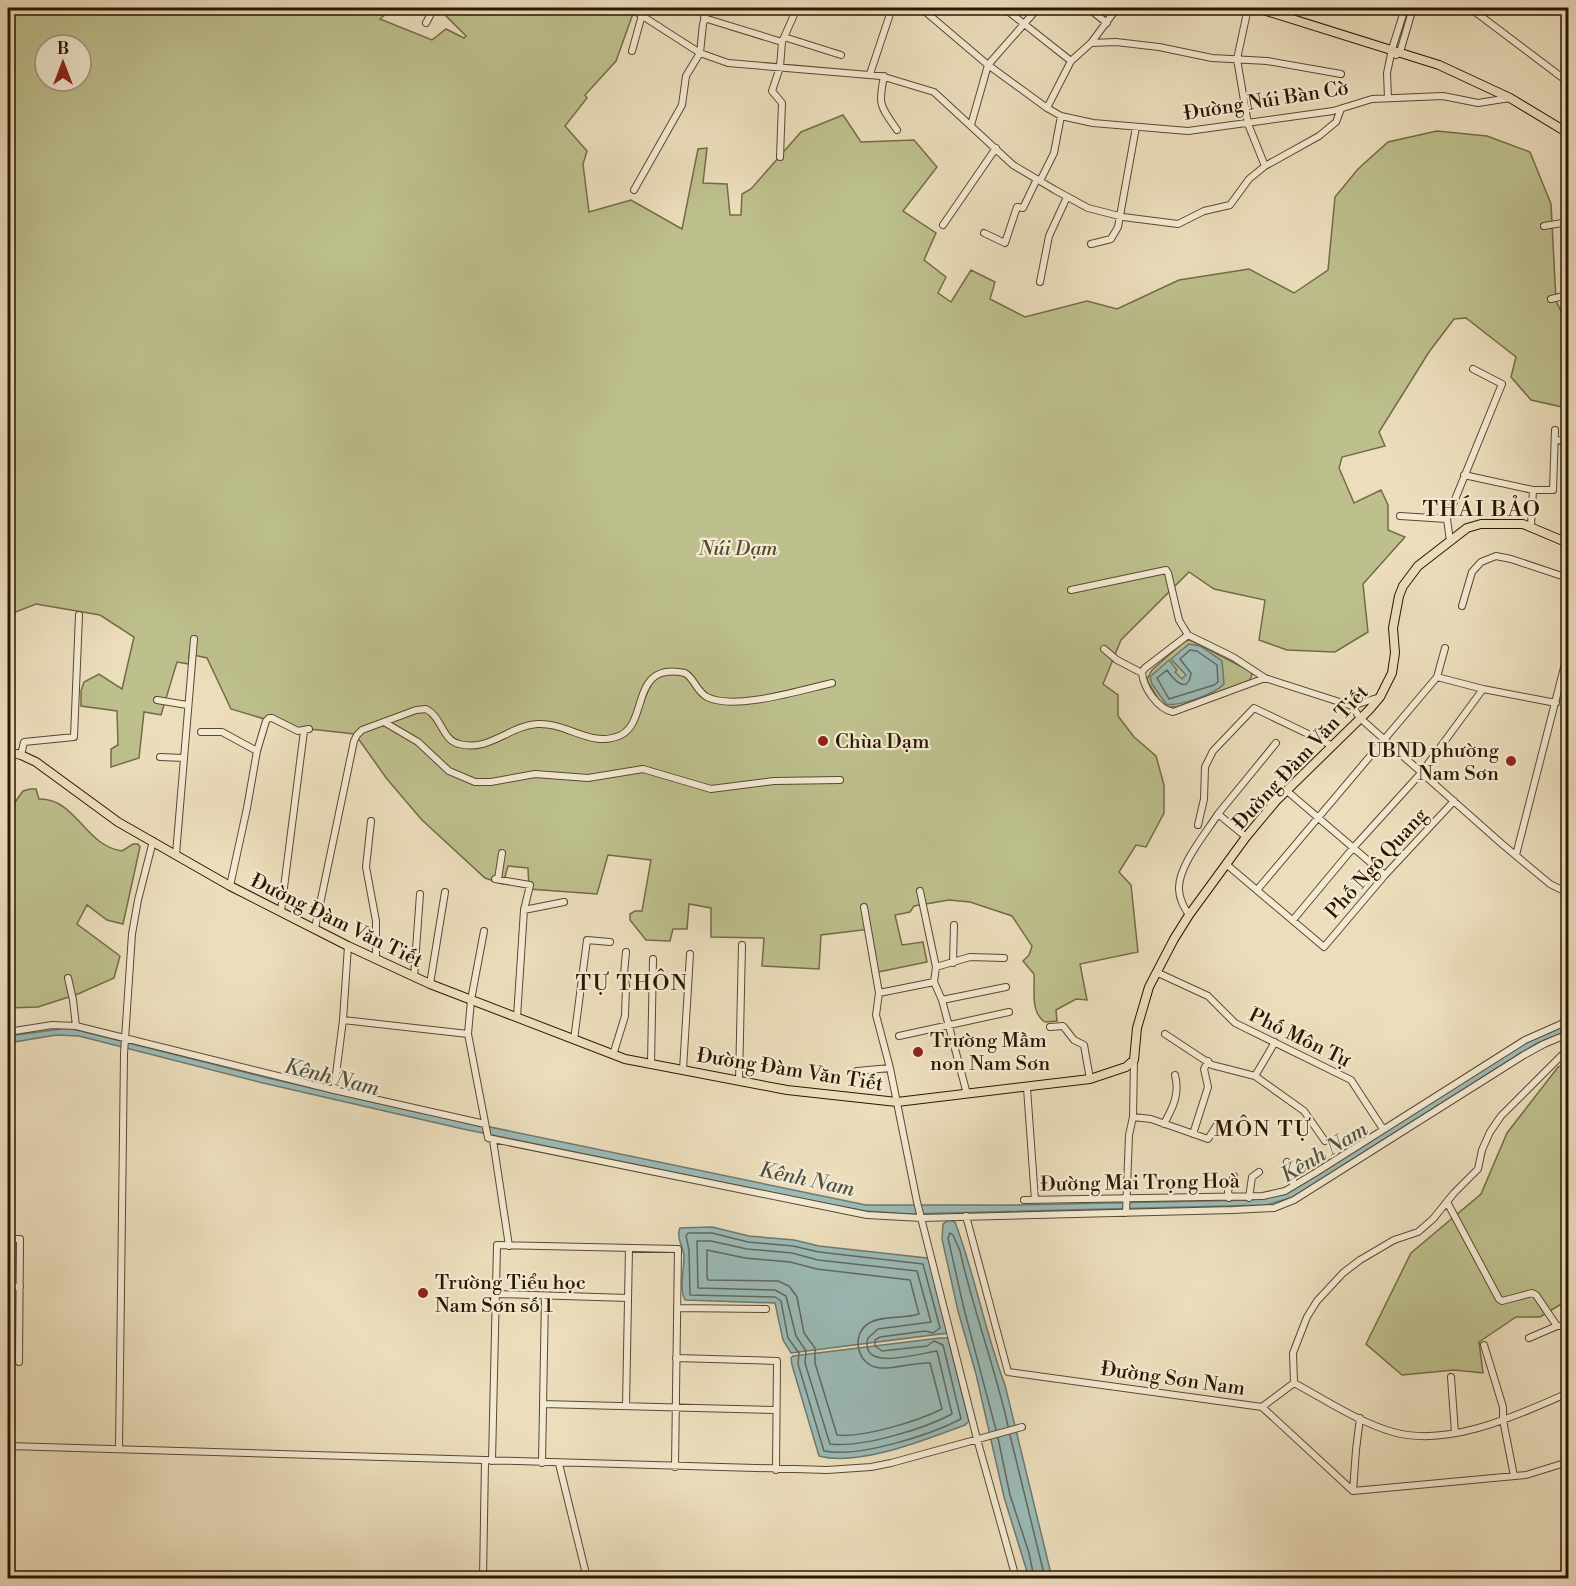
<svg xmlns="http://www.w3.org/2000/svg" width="1576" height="1586" font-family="'Libre Bodoni',serif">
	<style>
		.green { fill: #bdc08d; stroke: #746b47; stroke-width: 1.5; fill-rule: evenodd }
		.water { fill: #9bbbb8; stroke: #6e796f; stroke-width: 1.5 }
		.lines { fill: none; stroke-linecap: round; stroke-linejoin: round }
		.shore { stroke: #62685c; stroke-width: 1.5 }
		.minor-casing { stroke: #5a4830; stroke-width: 8 }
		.major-casing { stroke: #2a1601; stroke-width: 10 }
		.minor { stroke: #f3ead3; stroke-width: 6 }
		.major { stroke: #ecdebc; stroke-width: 8 }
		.poi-dot { fill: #8f2418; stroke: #f3ead3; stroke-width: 2 }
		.labels { text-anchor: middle; stroke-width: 4.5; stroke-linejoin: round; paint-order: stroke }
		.street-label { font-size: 20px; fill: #2a1601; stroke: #f3ead3 }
		.park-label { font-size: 20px; font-style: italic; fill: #56492b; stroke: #f3ead3 }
		.poi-label { font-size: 20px; fill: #2a1601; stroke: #f3ead3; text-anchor: start }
		.water-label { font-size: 21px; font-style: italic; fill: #525041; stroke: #f3ead3 }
		.quarter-label { font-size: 22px; letter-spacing: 1.5px; fill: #2a1601; stroke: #f3ead3 }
	</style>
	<rect width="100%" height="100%" fill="#ecdebc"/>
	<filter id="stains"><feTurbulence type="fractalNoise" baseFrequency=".00333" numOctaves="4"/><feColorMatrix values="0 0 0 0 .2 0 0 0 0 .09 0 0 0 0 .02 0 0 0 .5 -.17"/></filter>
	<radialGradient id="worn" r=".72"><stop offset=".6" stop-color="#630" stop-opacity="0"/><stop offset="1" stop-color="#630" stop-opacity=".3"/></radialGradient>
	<path class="green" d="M 8,8 L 393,8 L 380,19 L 432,40 L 446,29 L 464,38 L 466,36 L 445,15 L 452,8 L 635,8 L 616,61 L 585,95 L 587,98 L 565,126 L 587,151 L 583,164 L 589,212 L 631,200 L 682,229 L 698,149 L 707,148 L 703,183 L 727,184 L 730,215 L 741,215 L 742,194 L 751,189 L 801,132 L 843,115 L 861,142 L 914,140 L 937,167 L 903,211 L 936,233 L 924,260 L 946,277 L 938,293 L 951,302 L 971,270 L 995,282 L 990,299 L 1025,317 L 1087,301 L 1117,309 L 1179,280 L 1249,269 L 1294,293 L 1328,270 L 1335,197 L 1358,169 L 1388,142 L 1437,131 L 1487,136 L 1530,152 L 1551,204 L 1556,301 L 1568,325 L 1568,405 L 1567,408 L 1531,400 L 1511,377 L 1516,357 L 1466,318 L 1454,319 L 1429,352 L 1379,432 L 1385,446 L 1342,457 L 1339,468 L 1354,503 L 1381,490 L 1388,505 L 1388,530 L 1405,537 L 1363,584 L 1368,632 L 1335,652 L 1287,650 L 1259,640 L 1265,600 L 1214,589 L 1189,572 L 1121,640 L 1103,684 L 1118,695 L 1118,716 L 1134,737 L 1156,756 L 1164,785 L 1164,813 L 1146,847 L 1136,845 L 1119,872 L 1131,885 L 1138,952 L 1080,964 L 1087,1000 L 1076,999 L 1056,1010 L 1057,1021 L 1045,1022 C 1030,1012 1035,991 1034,974 L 1023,961 L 1029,955 L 1032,946 L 1012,916 L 970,902 L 949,900 L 914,906 L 910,912 L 895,915 L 902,945 L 923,942 L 927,962 L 878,972 L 870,929 L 821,935 L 819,969 L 762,966 L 764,938 L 711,937 L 711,908 L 689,904 L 687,929 L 673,929 L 670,941 L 646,940 L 630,920 L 630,914 L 635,911 L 642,911 L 651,860 L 608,855 L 597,894 L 529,889 L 528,868 L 508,866 L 503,884 L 485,878 L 422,820 L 387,779 L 355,734 L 291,727 L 231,709 L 207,658 L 189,654 L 189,664 L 177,662 L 161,715 L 144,712 L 139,758 L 111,767 L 111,749 L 118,745 L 117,711 L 81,706 L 81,691 L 84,682 L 99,674 L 122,689 L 134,637 L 100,615 L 36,604 L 8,615 ZM 45,45 L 81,45 L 81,81 L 45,81 Z
		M 1190,640 L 1250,671 L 1252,675 L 1249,681 L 1177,707 L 1165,707 L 1160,702 L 1148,682 L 1147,679 L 1152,670 L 1185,641 Z
		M 30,789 L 36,789 L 39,799 C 76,798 85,846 122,851 L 133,844 L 138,844 L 140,847 L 123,924 L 107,920 L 87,905 L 77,924 L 120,956 L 114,978 L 78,994 L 38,1007 L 8,1008 L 8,812 L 23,791 Z
		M 1568,1063 L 1568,1300 L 1540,1317 L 1516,1317 L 1479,1342 L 1483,1373 L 1454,1370 L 1402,1375 L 1366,1344 L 1411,1253 L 1481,1194 L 1507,1133 L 1558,1067 Z"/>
	<path class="water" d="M 1189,644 L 1200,646 L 1222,661 L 1224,684 C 1215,694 1178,707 1166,704 L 1152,684 L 1150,677 L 1169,660 L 1177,670 L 1175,672 L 1182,679 L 1186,675 L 1171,659 Z
		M 1568,1024 L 1568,1031 L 1537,1043 L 1293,1197 L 1267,1205 L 909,1214 L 865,1211 L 828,1204 L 463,1129 L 263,1083 L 79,1036 L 56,1035 L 8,1043 L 8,1036 L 69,1028 L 268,1078 L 413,1111 L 866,1205 L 1015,1205 L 1251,1200 L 1285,1194 L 1534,1038 Z
		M 949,1220 L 955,1222 C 975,1275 985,1332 1005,1385 L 1052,1578 L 1029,1578 L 1004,1497 L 976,1374 L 958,1311 L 942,1239 L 943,1224 Z
		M 712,1227 L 749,1236 L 794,1240 L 819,1246 L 927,1258 L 929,1260 L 948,1333 L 791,1353 L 783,1340 L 775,1303 L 685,1300 C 679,1289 684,1270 684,1256 C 683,1247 676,1237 680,1228 Z
		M 940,1338 L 948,1338 L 969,1421 L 965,1425 C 926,1439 860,1467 819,1456 L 792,1365 L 791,1358 L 793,1356 Z"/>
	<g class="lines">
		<path class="shore" d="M 1190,650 L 1197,651 L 1217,665 L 1218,682 L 1214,685 L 1169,699 L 1157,678 L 1167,670 C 1173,679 1188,696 1191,673 L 1180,659 Z
			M 688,1233 L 712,1233 L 748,1242 L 793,1246 L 819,1252 L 923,1264 L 940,1328 L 933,1333 L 925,1331 L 880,1337 L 875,1340 L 875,1346 L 882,1351 L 927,1346 L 934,1341 L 943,1345 L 961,1419 C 930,1435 859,1458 824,1451 L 798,1364 L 799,1353 L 788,1338 L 781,1301 L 775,1297 L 690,1295 L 689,1250 L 686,1236 Z
			M 697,1241 L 711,1241 L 747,1249 L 792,1253 L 818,1260 L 917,1271 L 931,1322 L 878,1329 L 868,1338 C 859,1373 920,1353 937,1351 L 952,1414 C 924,1429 861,1448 830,1444 L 805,1363 L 806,1351 L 796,1336 L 786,1296 L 775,1290 L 698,1288 Z
			M 707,1250 L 745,1258 L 790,1262 L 817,1269 L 910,1280 L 919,1314 C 904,1319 883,1315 869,1323 C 850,1335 857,1366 880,1368 C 896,1369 914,1362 930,1363 L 942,1409 C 918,1421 863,1438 837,1435 L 815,1363 L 815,1348 L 804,1333 L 797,1297 L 789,1286 L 778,1281 L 708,1280 L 707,1277 Z
			M 996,1430 L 964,1309 L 948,1238 L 950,1233 L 953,1235 L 960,1251 C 973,1310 995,1367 1008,1426
			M 1010,1435 L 1045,1578
			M 998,1438 L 1010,1495 L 1029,1553 L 1034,1578"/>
		<g class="minor-casing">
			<path id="minor" d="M 630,8 L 700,53 L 686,76 L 682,105 L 634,190
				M 708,8 L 703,24 L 700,53 L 728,63 L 881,76 L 934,92 L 1013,165 L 1055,190 L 1088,208 L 1123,217 L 1178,224 L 1204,211 L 1230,205 L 1249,179 L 1265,166 L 1319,136 L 1336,122 L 1341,109
				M 921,8 L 988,65 L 1047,108 L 1061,116 L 1093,123 L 1188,131 L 1333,111 L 1372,99 L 1443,96 L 1478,103 L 1510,98
				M 1004,8 L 1071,61
				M 1088,8 L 1107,23
				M 1248,8 L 1237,59 L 1248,124 L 1265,166
				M 1470,8 L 1568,82
				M 704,18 L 782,42
				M 426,23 L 434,8
				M 784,37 L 841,55
				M 1091,43 L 1116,42 L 1159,47 L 1212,58 L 1267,61 L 1341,74
				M 632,51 L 642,15
				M 1396,55 L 1400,52 L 1413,8
				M 870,74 L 892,8
				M 884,76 C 878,106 880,105 897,130
				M 1388,98 L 1387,73 L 1392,49 L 1405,8
				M 1047,108 L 1071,61 L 1091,43 L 1117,8
				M 971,125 L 988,65 L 1038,8
				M 780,157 L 782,103 L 772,91 L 780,67 L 782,42 L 797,8
				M 1040,181 L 1054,153 L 1061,116
				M 943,225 L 996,148
				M 1544,226 L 1568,222
				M 984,233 L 1005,243 L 1017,207 L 1023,208 L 1037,179
				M 1091,244 L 1111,239 L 1118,227 L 1136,127
				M 1040,282 L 1049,236 L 1067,197
				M 1551,299 L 1568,295
				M 1555,440 L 1568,441
				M 1464,475 L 1533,490 L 1531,526
				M 1533,490 L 1553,490 L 1555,430
				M 1400,516 L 1447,519
				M 1450,541 L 1447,519 L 1502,384 L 1473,369
				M 1071,590 L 1166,570 L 1168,573 L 1179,620 L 1188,635 L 1233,657 L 1265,678 L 1352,706 L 1360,718 L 1502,844 L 1550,884 L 1568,893
				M 1462,606 L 1472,572 L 1481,562 L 1496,556 L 1511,559 L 1568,578
				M 1188,635 L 1145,668 L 1142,672 C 1143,688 1158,709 1173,712 L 1265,678
				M 1104,649 L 1117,660 L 1142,673
				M 1437,677 L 1483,689 L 1556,703
				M 157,700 L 187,705
				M 1352,706 L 1380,697
				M 384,722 L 418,742 L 449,771 L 475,782 L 491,782 L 535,774 L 588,778 L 643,769 L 711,789 L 774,781 L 840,780
				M 201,732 L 222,732 L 257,751
				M 21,755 L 24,742 L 74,737 L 79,615
				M 160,757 L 184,758
				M 1287,791 L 1385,875
				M 371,821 L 366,867 L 376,921 L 376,960
				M 1198,825 L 1204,799 L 1205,767 L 1213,751 L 1254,708 L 1331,745
				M 1246,837 L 1218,814 L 1276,743
				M 176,854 L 194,639
				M 1516,855 L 1568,652
				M 1226,864 L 1324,947 L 1385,875 L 1454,801
				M 495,879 L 530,885 L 524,910 L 517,1017
				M 498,879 L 502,853
				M 230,886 L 247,808 L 257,751 L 266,721 L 269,718 L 272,718 L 298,731 L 309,729
				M 1257,890 L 1437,677 L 1445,648
				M 920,891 L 936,967 L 934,982 L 942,1000 L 967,1094
				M 864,907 L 879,993 L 876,1015 L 890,1068 L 917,1202 L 977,1439 L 1016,1578
				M 524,910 L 564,902
				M 281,911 L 304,731
				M 1189,915 C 1184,907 1179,899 1179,889 C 1178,866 1206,833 1218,814
				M 1293,920 L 1353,848 L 1422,772 L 1483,689
				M 315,928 L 354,741 L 357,735 L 362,730 L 416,710 L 426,709 C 442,717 442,740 459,744 C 489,752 509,726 537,724 C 567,722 591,749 621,735 C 649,721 630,661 685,673 C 695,679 696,691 707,697 C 735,711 801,690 832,683
				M 484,931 L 471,1000 L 468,1034 L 488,1138 L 867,1215 L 921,1218 L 1233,1210 L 1274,1208 L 1294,1200 L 1524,1055 L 1544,1044 L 1568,1034
				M 953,963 L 954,925
				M 936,967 L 970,957 L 1004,958
				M 1156,972 L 1208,996 L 1235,1023 L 1351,1080 L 1383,1129
				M 414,977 L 420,894
				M 68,978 L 73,1000 L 76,1026
				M 430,984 L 445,892
				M 879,993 L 934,982
				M 942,1000 L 1006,987
				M 343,1020 L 468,1034
				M 1050,1027 L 1063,1026 L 1074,1040 L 1084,1045 L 1090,1079
				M 8,1032 L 52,1025 L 76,1026 L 334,1090 L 485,1124
				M 1165,1034 L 1212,1065 L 1255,1076 L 1304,1111 L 1325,1141
				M 899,1036 L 1009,1012
				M 574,1040 L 587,940 L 610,942
				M 613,1055 L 625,1016 L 626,986 L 624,974 L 626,952
				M 651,1064 L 653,959
				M 683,1070 L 690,954
				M 857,1071 L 890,1068
				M 1255,1076 L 1275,1042
				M 739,1081 L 742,945
				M 1027,1088 L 1035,1200
				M 334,1090 L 343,1020 L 348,946
				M 1133,1117 L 1151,1119 L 1208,1139 L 1218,1123
				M 1164,1124 C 1173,1107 1180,1094 1175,1075
				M 1193,1134 L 1208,1087 L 1204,1069 L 1208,1061
				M 493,1140 L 509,1246
				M 1287,1162 L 1293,1166 L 1293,1186
				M 1229,1198 L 1228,1191 L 1234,1176
				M 1249,1198 L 1252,1177 L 1259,1172
				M 1024,1200 L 1263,1196 L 1285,1191 L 1315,1173 L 1525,1040 L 1568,1021
				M 1447,1202 L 1499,1299 L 1502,1301 L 1532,1293 L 1536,1295 L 1557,1326
				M 1126,1213 L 1129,1135 L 1133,1117 L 1134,1060
				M 966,1216 L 1008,1372 L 1262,1407 L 1353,1491 L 1526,1475 L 1568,1462
				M 8,1239 L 20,1239 L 19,1362
				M 8,1287 L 20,1287
				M 496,1294 L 628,1298
				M 677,1308 L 766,1309
				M 1529,1338 L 1557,1326 L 1568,1326
				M 1484,1345 L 1503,1407 L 1503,1420 L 1514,1476
				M 676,1358 L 777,1361 L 776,1470
				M 1451,1377 L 1455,1433
				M 1294,1383 L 1293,1353 L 1307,1317 L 1317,1301 L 1343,1273 L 1360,1260 L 1394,1240 L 1418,1232 L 1433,1219 L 1454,1193 L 1478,1169 L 1482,1150 L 1490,1132 L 1501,1116 L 1568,1049
				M 1294,1383 C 1326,1400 1358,1422 1393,1432 C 1449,1448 1518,1415 1568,1393
				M 543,1404 L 776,1410
				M 626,1406 L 629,1248
				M 1262,1407 L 1294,1383
				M 8,1446 L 827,1470 L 871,1467 L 891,1463 L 1022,1427
				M 119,1449 L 124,1054 L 132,934 L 138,900 L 153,841
				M 492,1461 L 497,1245 L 678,1249 L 675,1467
				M 542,1463 L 545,1296
				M 559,1464 L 587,1578
				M 1353,1491 L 1356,1450 L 1360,1418
				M 483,1578 L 485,1461"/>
		</g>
		<g class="major-casing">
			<path id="major" d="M 1257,8 L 1439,65 L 1510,98 L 1568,133
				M 8,752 L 21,755 L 36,762 L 118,822 L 230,886 L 348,946 L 430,984 L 625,1059 L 787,1090 L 897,1102 L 1090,1079 L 1126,1067 L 1134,1060 L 1137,1028 L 1149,987 L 1174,939 L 1189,915 L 1246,837 L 1276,801 L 1369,710 L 1380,697 L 1392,673 L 1395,653 L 1393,628 L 1399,596 L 1403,586 L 1418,566 L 1467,528 L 1481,524 L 1523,524 L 1568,543"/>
		</g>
		<use href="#minor" class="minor"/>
		<use href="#major" class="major"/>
	</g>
	<g class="poi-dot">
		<circle cx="823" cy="741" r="6"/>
		<circle cx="1511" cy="761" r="6"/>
		<circle cx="918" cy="1052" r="6"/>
		<circle cx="423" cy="1293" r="6"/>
	</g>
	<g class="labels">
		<g class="street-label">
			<text transform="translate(1266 100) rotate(-9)" y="7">Đường Núi Bàn Cờ</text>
			<text transform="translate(1300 757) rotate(-47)" y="7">Đường Đàm Văn Tiết</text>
			<text transform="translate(1376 863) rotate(-48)" y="7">Phố Ngô Quang</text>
			<text transform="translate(337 920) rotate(26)" y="7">Đường Đàm Văn Tiết</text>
			<text transform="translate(1300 1037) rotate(26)" y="7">Phố Môn Tự</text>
			<text transform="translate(790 1069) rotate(9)" y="7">Đường Đàm Văn Tiết</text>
			<text transform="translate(1140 1182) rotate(-1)" y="7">Đường Mai Trọng Hoà</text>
			<text transform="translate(1173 1378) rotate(8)" y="7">Đường Sơn Nam</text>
		</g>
		<g class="park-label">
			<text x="738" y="555">Núi Dạm</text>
		</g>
		<g class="poi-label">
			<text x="835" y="748">Chùa Dạm</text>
			<text x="1499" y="757" text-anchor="end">UBND phường<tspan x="1499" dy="23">Nam Sơn</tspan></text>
			<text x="930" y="1047">Trường Mầm<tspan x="930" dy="23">non Nam Sơn</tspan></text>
			<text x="435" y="1289">Trường Tiểu học<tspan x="435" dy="23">Nam Sơn số 1</tspan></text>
		</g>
		<g class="water-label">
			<text transform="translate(332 1077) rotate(14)" y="7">Kênh Nam</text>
			<text transform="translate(1324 1152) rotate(-31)" y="7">Kênh Nam</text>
			<text transform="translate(807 1179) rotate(12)" y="7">Kênh Nam</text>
		</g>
		<g class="quarter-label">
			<text x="1482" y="516">THÁI BẢO</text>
			<text x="632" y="990">TỰ THÔN</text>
			<text x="1263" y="1136">MÔN TỰ</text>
		</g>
	</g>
	<rect width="1576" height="1586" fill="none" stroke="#ecdebc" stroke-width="30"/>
	<rect x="9" y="9" width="1558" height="1568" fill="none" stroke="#2a1601" stroke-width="3"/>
	<rect x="15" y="15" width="1546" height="1556" fill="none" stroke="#2a1601" stroke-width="1.5"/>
	<g transform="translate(63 63)"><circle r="28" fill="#f3ead3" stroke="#a3957f" stroke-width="1.5"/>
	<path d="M0-4.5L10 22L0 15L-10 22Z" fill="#8f2418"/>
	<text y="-9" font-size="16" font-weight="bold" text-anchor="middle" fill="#2a1601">B</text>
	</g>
	<rect width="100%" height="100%" filter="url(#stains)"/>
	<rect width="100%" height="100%" fill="url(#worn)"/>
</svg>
